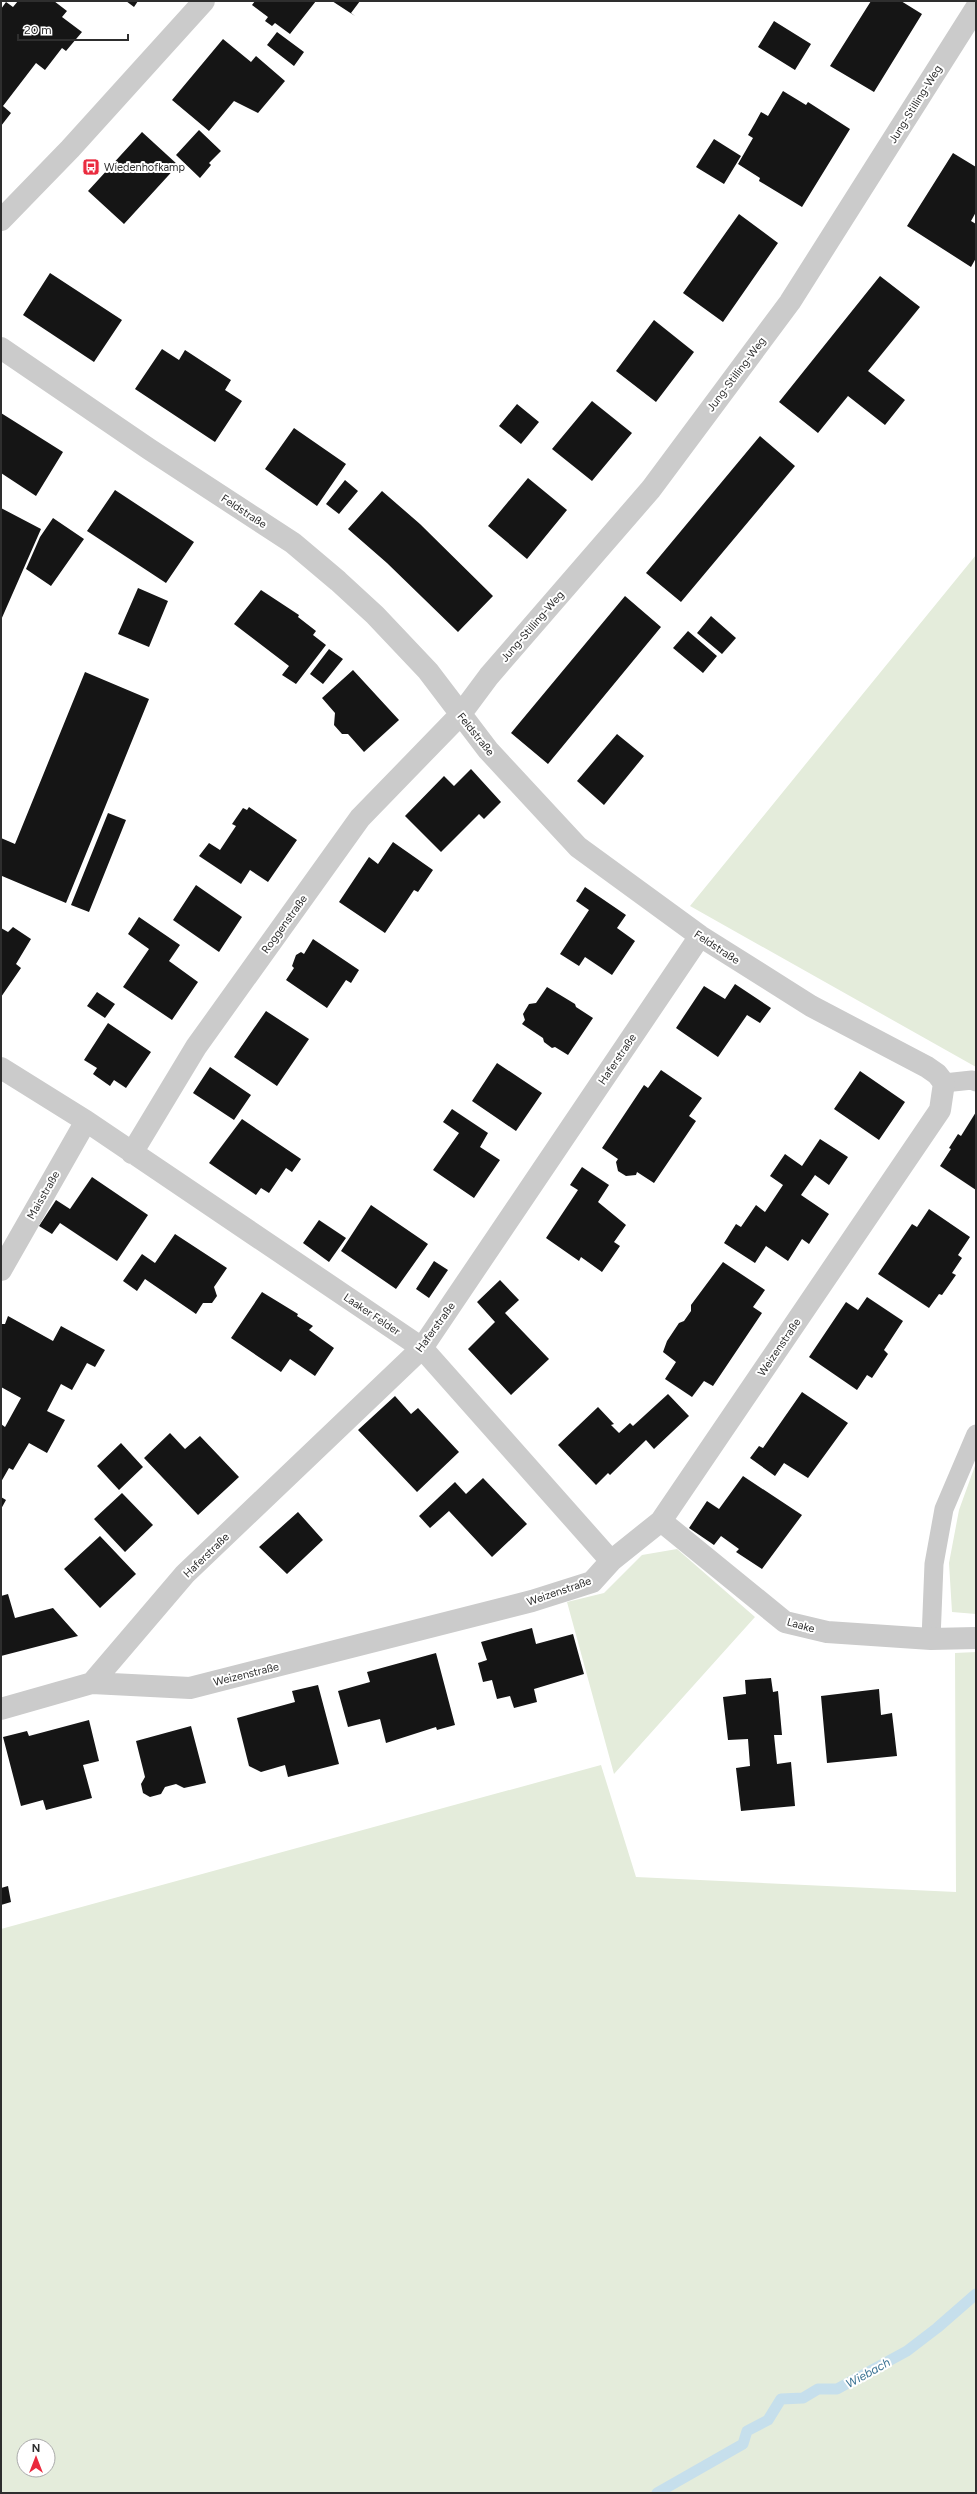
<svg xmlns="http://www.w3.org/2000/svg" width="977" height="2494" font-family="Figtree,sans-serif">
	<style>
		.green { fill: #e4ecdb; fill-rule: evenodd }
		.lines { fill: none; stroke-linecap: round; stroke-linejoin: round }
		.stream { stroke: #c6dfec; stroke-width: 11 }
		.building { fill: #151515 }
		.service { stroke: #cbcbcb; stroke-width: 19 }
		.minor { stroke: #cbcbcb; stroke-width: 22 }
		.labels { text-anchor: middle; stroke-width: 4; stroke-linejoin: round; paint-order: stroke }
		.street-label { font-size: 11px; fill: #2e2e2e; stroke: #fff }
		.poi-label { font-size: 11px; fill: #2e2e2e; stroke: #fff; text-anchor: start }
		.water-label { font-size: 12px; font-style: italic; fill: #397292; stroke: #fff }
	</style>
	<rect width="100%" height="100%" fill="#fff"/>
	<path class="green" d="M 976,555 L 976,1067 L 690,906 Z
		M 976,1463 L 976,1614 L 952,1612 L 949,1563 L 959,1510 Z
		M 677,1549 L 755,1617 L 614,1774 L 567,1602 L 604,1593 L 642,1555 Z
		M 976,1652 L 976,2493 L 1,2493 L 1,1929 L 601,1765 L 636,1877 L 956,1892 L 955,1653 ZM 24,2446 L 48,2446 L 48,2470 L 24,2470 Z"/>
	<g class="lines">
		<path class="stream" d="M 657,2493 L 743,2444 L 747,2431 L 768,2420 L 781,2399 L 803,2398 L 818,2389 L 837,2389 L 907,2351 L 937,2328 L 976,2294"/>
	</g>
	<path class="building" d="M 18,1 L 54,1 L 67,11 L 62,17 L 82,32 L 66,51 L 62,48 L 45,70 L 36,63 L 3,106 L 11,113 L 1,126 L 1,9 L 6,2 L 13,7 Z
		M 126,1 L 138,1 L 134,7 Z
		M 255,1 L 316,1 L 290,34 L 275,23 L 272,26 L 265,21 L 268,17 L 252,5 Z
		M 332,1 L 360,1 L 351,13 L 355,16 Z
		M 871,1 L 901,1 L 922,14 L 874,92 L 830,66 Z
		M 774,21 L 811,44 L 795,70 L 758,47 Z
		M 277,32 L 304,52 L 294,66 L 267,45 Z
		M 223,39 L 251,62 L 256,56 L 285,81 L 258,113 L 234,101 L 209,131 L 172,100 Z
		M 783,91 L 806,105 L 808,102 L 850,129 L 802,207 L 759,181 L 760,178 L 738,164 L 753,138 L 748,135 L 755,123 L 761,112 L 768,116 Z
		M 199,130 L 221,151 L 209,163 L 211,165 L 200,178 L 176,155 L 187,143 L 203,158 L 187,143 Z
		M 142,132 L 178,165 L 124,224 L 88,191 Z
		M 714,139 L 741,156 L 724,184 L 696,167 Z
		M 953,153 L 976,167 L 976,212 L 971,221 L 976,224 L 976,258 L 971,267 L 907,226 Z
		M 739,214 L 778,243 L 723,322 L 683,293 Z
		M 50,273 L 122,320 L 94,362 L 23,315 Z
		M 880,276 L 920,307 L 868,371 L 905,400 L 885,425 L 848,396 L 818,433 L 779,402 Z
		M 654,320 L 694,352 L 656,402 L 616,371 Z
		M 162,349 L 179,360 L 185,350 L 231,380 L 225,390 L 242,401 L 215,442 L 135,389 Z
		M 592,401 L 632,433 L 592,481 L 552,449 Z
		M 517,404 L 539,422 L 521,444 L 499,426 Z
		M 1,413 L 63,452 L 36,496 L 1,473 Z
		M 294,428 L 346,464 L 317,506 L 265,469 Z
		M 760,436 L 795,466 L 681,602 L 646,573 Z
		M 528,478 L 567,510 L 527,559 L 488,526 Z
		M 345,480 L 358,491 L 339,514 L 326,504 Z
		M 115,490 L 194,542 L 166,583 L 87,531 Z
		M 382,491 L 420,524 L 493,596 L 458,632 L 387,563 L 348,529 Z
		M 1,508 L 41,529 L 1,620 Z
		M 53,518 L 84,539 L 51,586 L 26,569 L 40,537 Z
		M 138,588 L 168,601 L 149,647 L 118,634 Z
		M 261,590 L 299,615 L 298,617 L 316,631 L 313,635 L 326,645 L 296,684 L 282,675 L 289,666 L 234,624 Z
		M 625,596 L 661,627 L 548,764 L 511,733 Z
		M 711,616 L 736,638 L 722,654 L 697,633 Z
		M 688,631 L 717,656 L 703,673 L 673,648 Z
		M 329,649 L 343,659 L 323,684 L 310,674 Z
		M 353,670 L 399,720 L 364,752 L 348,734 L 342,734 L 334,725 L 335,713 L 322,698 Z
		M 85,672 L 149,699 L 66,903 L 2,876 L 1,838 L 15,844 Z
		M 617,734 L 644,756 L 604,805 L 577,781 Z
		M 471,769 L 501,802 L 484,819 L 479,814 L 441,852 L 405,816 L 444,776 L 454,786 Z
		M 249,807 L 297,840 L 268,882 L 250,870 L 241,884 L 199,856 L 209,843 L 220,850 L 236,826 L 232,824 L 243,808 L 247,810 Z
		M 108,813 L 126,820 L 89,912 L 71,905 Z
		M 393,842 L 433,870 L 418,892 L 414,890 L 385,933 L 339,902 L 369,857 L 378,864 Z
		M 196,885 L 242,917 L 219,952 L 173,920 Z
		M 585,887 L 626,915 L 617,928 L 635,941 L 612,975 L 585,957 L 579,966 L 560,954 L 589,910 L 576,901 Z
		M 139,917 L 180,945 L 169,961 L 198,982 L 172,1020 L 123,987 L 149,949 L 128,934 Z
		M 13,927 L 31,939 L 16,964 L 21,968 L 1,997 L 1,928 L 8,932 Z
		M 313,939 L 359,970 L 351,983 L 346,980 L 327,1008 L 286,980 L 294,968 L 292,966 L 296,955 L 301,952 L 304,954 Z
		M 735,984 L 771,1008 L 760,1023 L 747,1015 L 718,1057 L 676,1028 L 704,986 L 725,999 Z
		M 547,987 L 575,1004 L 576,1007 L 593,1018 L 568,1055 L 555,1047 L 552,1048 L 544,1042 L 543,1038 L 522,1024 L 525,1020 L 523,1014 L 529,1004 L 536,1003 Z
		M 97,992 L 115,1004 L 105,1018 L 87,1006 Z
		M 266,1011 L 309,1039 L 277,1086 L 234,1057 Z
		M 108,1023 L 151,1052 L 126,1088 L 114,1080 L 110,1086 L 93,1074 L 97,1068 L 84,1060 Z
		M 497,1063 L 542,1093 L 516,1131 L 472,1101 Z
		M 210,1067 L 251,1095 L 234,1120 L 193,1093 Z
		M 661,1070 L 702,1098 L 689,1116 L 696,1121 L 654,1183 L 637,1172 L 636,1175 L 626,1176 L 618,1171 L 616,1162 L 618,1159 L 602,1148 L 644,1085 L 648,1088 Z
		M 860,1071 L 905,1102 L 879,1140 L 834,1109 Z
		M 452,1109 L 488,1133 L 480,1147 L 500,1160 L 474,1198 L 433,1170 L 459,1133 L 443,1122 Z
		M 976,1112 L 976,1190 L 940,1166 L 951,1149 L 949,1148 L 958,1134 L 961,1136 Z
		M 242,1119 L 301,1159 L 292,1172 L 286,1168 L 269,1193 L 261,1188 L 256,1195 L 209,1163 Z
		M 820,1139 L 848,1157 L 829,1185 L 815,1175 L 801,1195 L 829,1214 L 809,1244 L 802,1239 L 788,1261 L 766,1246 L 755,1263 L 724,1243 L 736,1224 L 741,1227 L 756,1205 L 765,1212 L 783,1185 L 770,1176 L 785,1154 L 802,1166 Z
		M 582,1167 L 609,1185 L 598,1202 L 626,1225 L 614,1242 L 620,1246 L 602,1272 L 581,1257 L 579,1261 L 546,1238 L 578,1190 L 570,1185 Z
		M 92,1177 L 148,1215 L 117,1261 L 60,1223 L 52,1234 L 39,1226 L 56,1200 L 70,1209 Z
		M 371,1205 L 428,1244 L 396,1289 L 341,1251 Z
		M 929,1209 L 970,1237 L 958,1255 L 962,1258 L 952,1273 L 956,1275 L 942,1295 L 939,1294 L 929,1308 L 878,1274 L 912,1224 L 917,1227 Z
		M 319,1220 L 346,1238 L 329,1262 L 303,1243 Z
		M 175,1234 L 227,1268 L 214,1287 L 217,1296 L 212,1303 L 203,1303 L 196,1314 L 145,1279 L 137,1291 L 123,1281 L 142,1254 L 155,1263 Z
		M 434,1261 L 448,1270 L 429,1298 L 416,1289 Z
		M 723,1262 L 765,1290 L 753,1307 L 762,1313 L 713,1386 L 704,1381 L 692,1397 L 665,1379 L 676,1362 L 663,1352 L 667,1341 L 679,1323 L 684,1321 L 691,1311 L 691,1305 Z
		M 500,1280 L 519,1300 L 505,1313 L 549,1359 L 511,1395 L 468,1349 L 495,1322 L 477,1302 Z
		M 262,1292 L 298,1314 L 297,1316 L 313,1326 L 309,1330 L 334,1348 L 315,1376 L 290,1359 L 281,1372 L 231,1338 Z
		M 867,1297 L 903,1321 L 884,1350 L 888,1354 L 872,1378 L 867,1375 L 857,1390 L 809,1357 L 846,1302 L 858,1310 Z
		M 8,1316 L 53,1341 L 61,1326 L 105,1350 L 95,1367 L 87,1363 L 72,1390 L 61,1384 L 47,1411 L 65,1420 L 47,1453 L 29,1443 L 13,1470 L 9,1468 L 1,1482 L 1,1424 L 5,1427 L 21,1398 L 1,1387 L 1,1324 L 5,1324 Z
		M 802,1392 L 848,1423 L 808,1478 L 784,1463 L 775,1476 L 750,1458 L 759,1446 L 763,1448 Z
		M 668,1394 L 689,1416 L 654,1449 L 646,1440 L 610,1475 L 608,1473 L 596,1485 L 558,1445 L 598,1407 L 614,1424 L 611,1425 L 619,1433 L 630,1423 L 633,1426 Z
		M 395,1396 L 411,1414 L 418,1408 L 459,1452 L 417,1492 L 358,1430 Z
		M 170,1433 L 185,1449 L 200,1436 L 239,1477 L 198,1515 L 144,1458 Z
		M 121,1443 L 143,1467 L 119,1490 L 97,1466 Z
		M 743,1476 L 802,1515 L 762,1569 L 736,1552 L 739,1549 L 721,1536 L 714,1545 L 689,1528 L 707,1501 L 719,1509 Z
		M 483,1478 L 527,1524 L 492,1557 L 449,1511 L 430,1528 L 419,1516 L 455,1482 L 466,1494 Z
		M 122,1493 L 153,1525 L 125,1552 L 94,1519 Z
		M 1,1497 L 6,1500 L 1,1509 Z
		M 298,1512 L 323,1540 L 287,1574 L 259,1547 Z
		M 100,1536 L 136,1574 L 100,1608 L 64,1569 Z
		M 8,1594 L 15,1618 L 53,1608 L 78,1636 L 1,1656 L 1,1596 Z
		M 532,1628 L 536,1644 L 573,1634 L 584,1674 L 534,1689 L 537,1702 L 514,1708 L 510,1696 L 497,1699 L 492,1680 L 483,1682 L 478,1663 L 487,1660 L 481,1642 Z
		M 436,1653 L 455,1725 L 437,1730 L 436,1727 L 386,1743 L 380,1719 L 348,1727 L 338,1691 L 370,1682 L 367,1672 Z
		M 771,1678 L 773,1692 L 778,1691 L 782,1735 L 774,1735 L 777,1764 L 791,1762 L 795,1806 L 741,1811 L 736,1768 L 750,1766 L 748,1739 L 728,1740 L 723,1697 L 746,1694 L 745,1680 Z
		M 318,1685 L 339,1764 L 288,1777 L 285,1765 L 261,1772 L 249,1766 L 237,1718 L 295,1702 L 292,1691 Z
		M 879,1689 L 881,1715 L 892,1713 L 897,1756 L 827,1763 L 821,1696 Z
		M 89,1720 L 99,1761 L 83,1765 L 92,1798 L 46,1810 L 43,1800 L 21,1806 L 3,1737 L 27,1731 L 29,1736 Z
		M 191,1726 L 206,1783 L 184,1788 L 176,1784 L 165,1787 L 161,1794 L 150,1797 L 143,1793 L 141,1784 L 145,1777 L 136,1741 Z
		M 8,1886 L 11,1902 L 1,1905 L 1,1888 Z"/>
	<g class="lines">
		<path class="service" d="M 944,1083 L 972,1080 L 976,1082
			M 931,1639 L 934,1564 L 944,1509 L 976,1434"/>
		<path class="minor" d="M 1,220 L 70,149 L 204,1
			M 1,348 L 149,449 L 293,543 L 338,581 L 375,615 L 428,671 L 488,750 L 578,847 L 700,936 L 811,1006 L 927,1067 L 937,1074 L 944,1083 L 940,1110 L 661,1521 L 611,1561 L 592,1582 L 532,1601 L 190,1688 L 92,1683 L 1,1709
			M 1,1068 L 86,1121 L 422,1348 L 611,1561
			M 132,1153 L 196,1047 L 360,818 L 460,715 L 489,676 L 651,489 L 790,302 L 976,8
			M 1,1270 L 86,1121
			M 661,1521 L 785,1622 L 827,1632 L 931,1639 L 976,1638
			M 92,1683 L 185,1574 L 422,1348 L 700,936"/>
	</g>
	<defs>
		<g id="bus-square" transform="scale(0.9)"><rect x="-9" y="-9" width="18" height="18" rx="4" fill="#ea2a3e" stroke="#fff"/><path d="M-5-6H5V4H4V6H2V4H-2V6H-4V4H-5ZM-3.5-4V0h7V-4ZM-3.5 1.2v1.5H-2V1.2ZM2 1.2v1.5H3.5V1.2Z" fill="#fff"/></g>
	</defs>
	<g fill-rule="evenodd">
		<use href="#bus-square" x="91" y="167"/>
	</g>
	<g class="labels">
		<g class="street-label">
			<text transform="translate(915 104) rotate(-58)" y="4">Jung-Stilling-Weg</text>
			<text transform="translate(736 374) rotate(-53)" y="4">Jung-Stilling-Weg</text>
			<text transform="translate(244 511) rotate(33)" y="4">Feldstraße</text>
			<text transform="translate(532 626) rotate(-49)" y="4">Jung-Stilling-Weg</text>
			<text transform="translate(476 734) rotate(51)" y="4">Feldstraße</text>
			<text transform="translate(284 924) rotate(-54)" y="4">Roggenstraße</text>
			<text transform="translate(717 947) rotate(33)" y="4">Feldstraße</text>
			<text transform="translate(617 1059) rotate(-56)" y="4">Haferstraße</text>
			<text transform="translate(43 1195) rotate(-60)" y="4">Maisstraße</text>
			<text transform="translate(372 1314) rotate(34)" y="4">Laaker Felder</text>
			<text transform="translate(435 1327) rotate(-54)" y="4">Haferstraße</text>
			<text transform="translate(779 1347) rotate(-56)" y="4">Weizenstraße</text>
			<text transform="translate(206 1555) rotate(-44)" y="4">Haferstraße</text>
			<text transform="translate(559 1591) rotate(-19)" y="4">Weizenstraße</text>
			<text transform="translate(801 1625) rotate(16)" y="4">Laake</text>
			<text transform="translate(246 1674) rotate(-14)" y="4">Weizenstraße</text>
		</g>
		<g class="poi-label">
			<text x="104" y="171">Wiedenhofkamp</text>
		</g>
		<g class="water-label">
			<text transform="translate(868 2373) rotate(-29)" y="4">Wiebach</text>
		</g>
	</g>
	<rect width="977" height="2494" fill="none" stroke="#2e2e2e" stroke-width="4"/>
	<g transform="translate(36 2458)"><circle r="19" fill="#ffffff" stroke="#ababab"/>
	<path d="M0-3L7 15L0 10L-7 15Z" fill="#ea2a3e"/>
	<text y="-6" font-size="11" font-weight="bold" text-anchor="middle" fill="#2e2e2e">N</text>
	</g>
	<path d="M18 34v6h110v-6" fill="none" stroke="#2e2e2e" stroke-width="2"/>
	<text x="24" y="34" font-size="12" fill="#2e2e2e" stroke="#ffffff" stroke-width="3" paint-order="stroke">20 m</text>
</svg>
